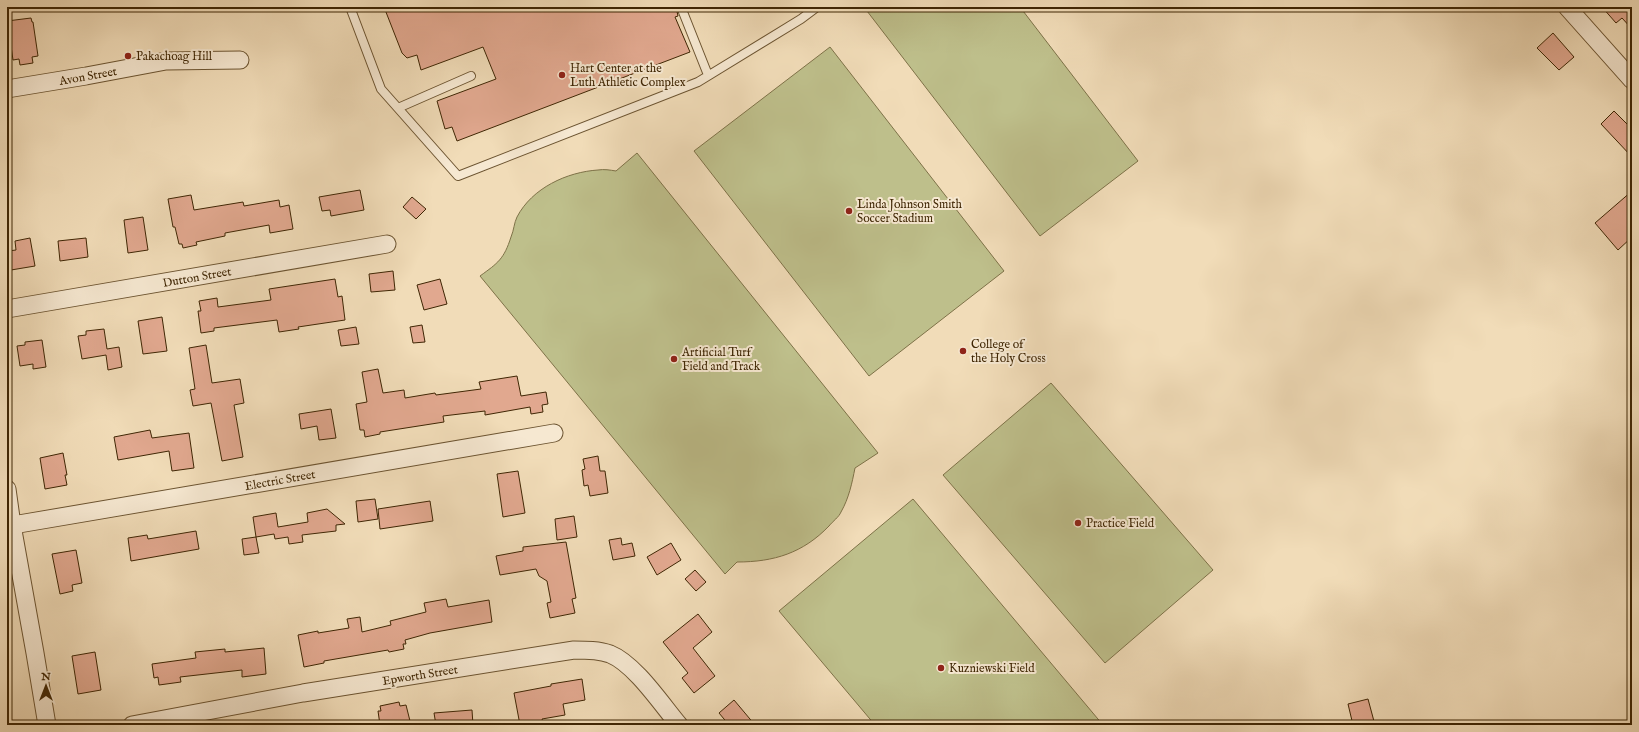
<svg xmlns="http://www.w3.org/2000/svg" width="1639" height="732" font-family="'IM FELL English',serif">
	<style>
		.green { fill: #bebf8b; stroke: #7e7248 }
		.building { fill: #e1a88f; stroke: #3f2604 }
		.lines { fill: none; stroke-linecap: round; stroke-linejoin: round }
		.lane-casing { stroke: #6c5431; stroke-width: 10 }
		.street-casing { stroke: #6c5431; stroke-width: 19 }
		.lane { stroke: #f6e8d1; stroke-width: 8 }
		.street { stroke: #f6e8d1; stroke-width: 17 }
		.poi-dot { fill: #8f2418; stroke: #f6e8d1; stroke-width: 1.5 }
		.labels { text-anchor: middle; stroke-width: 4; stroke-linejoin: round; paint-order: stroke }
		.poi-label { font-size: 12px; fill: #3f2604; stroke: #f6e8d1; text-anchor: start }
		.street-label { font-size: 12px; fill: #3f2604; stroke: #f6e8d1 }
	</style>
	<rect width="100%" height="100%" fill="#f1dcb8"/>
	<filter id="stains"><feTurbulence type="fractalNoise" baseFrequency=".005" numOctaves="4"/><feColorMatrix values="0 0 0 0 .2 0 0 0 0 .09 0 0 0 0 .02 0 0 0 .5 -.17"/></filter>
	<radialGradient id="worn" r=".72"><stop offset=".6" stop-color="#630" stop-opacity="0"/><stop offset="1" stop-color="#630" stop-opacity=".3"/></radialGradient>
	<path class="green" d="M 873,7 L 1020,7 L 1138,161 L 1040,236 L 867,11 Z
		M 830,47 L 1004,271 L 869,376 L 694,151 Z
		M 637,153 L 878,453 L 855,468 C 852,483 849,498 841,512 C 839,517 833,521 829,526 C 803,553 774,562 737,562 L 725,574 L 480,276 C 498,263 504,259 511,237 C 514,230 514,223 517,217 C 532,188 567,172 598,170 C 604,169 610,170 616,171 Z
		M 1051,383 L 1213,570 L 1105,663 L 943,475 Z
		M 913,499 L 1103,725 L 875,725 L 779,611 Z"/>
	<path class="building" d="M 384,7 L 676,7 L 678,16 L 675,17 L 690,52 L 457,141 L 452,127 L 445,129 L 437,101 L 496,79 L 483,47 L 421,70 L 417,55 L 407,58 L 402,53 Z
		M 1602,7 L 1632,7 L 1632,29 L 1622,18 L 1616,23 Z
		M 31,18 L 32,22 L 33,22 L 38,56 L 32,57 L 33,63 L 20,65 L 19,59 L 13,60 L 10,39 L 7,40 L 7,21 Z
		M 1553,33 L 1574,57 L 1559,70 L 1537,48 Z
		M 1614,111 L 1632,129 L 1632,157 L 1601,124 Z
		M 360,190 L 364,210 L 331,216 L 330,210 L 322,211 L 319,197 Z
		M 1632,191 L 1632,237 L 1618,250 L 1595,223 Z
		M 191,195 L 194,210 L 243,202 L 244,206 L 279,200 L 280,207 L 289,205 L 293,229 L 270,233 L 269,225 L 225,233 L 225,236 L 196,242 L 197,245 L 183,248 L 182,244 L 179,244 L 175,227 L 173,227 L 168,199 Z
		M 412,197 L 426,209 L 416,219 L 403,207 Z
		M 143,217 L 148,250 L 128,253 L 124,220 Z
		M 30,238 L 35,266 L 11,270 L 8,251 L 16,250 L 15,241 Z
		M 86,238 L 88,257 L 60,261 L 58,241 Z
		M 393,271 L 395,290 L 371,292 L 369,274 Z
		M 335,279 L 338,297 L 342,296 L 345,320 L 298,327 L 299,329 L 279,332 L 277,320 L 214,328 L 214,331 L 201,333 L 198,311 L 201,311 L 199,301 L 217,298 L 218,307 L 271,300 L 269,289 Z
		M 440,279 L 447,304 L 424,310 L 417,285 Z
		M 162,317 L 167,351 L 143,354 L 138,321 Z
		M 422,325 L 425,342 L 413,343 L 410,327 Z
		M 356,327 L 359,344 L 341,346 L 338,330 Z
		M 104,329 L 107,349 L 119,347 L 122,367 L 108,370 L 106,355 L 82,359 L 78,336 L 86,335 L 86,331 Z
		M 42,340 L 46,367 L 33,369 L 33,364 L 20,366 L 17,346 L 25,345 L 25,342 Z
		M 206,345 L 212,383 L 240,379 L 244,403 L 234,405 L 243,457 L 222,461 L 211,403 L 193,406 L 190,390 L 195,389 L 189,348 Z
		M 378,369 L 383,393 L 404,390 L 405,398 L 435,393 L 436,395 L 481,389 L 479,382 L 517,376 L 521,396 L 546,392 L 548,404 L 542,405 L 543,412 L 531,414 L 530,407 L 485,415 L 485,411 L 443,416 L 444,422 L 380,432 L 380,434 L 365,437 L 364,430 L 360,430 L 356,404 L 367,402 L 362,372 Z
		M 331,409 L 336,438 L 319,440 L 317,426 L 301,429 L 299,414 Z
		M 150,430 L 152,438 L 189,433 L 194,468 L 172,471 L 169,451 L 118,460 L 114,437 Z
		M 63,453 L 67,475 L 65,475 L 67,485 L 45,489 L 40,458 Z
		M 598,456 L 600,471 L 605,471 L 608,493 L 590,496 L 588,485 L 584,486 L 582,470 L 585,469 L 583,459 Z
		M 518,471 L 525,513 L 503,517 L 497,474 Z
		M 375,499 L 378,519 L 358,522 L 356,501 Z
		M 430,501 L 433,521 L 380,529 L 378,509 Z
		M 327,509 L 345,524 L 336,525 L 336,531 L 302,535 L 303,542 L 289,544 L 288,537 L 275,539 L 274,534 L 256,537 L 253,517 L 276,513 L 278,527 L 308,522 L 307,513 Z
		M 574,516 L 577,537 L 557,540 L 555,519 Z
		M 196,531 L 199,549 L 131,561 L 128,538 L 147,535 L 148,539 Z
		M 256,537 L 259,553 L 244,555 L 242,539 Z
		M 621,538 L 622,545 L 632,543 L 635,556 L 613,560 L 609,540 Z
		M 566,542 L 576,598 L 572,599 L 575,613 L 550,618 L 547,603 L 551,602 L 547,581 L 539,576 L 536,569 L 500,575 L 496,556 L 523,551 L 523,547 Z
		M 671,543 L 681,560 L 657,575 L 647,557 Z
		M 76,550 L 82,583 L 72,585 L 73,591 L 60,594 L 52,554 Z
		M 695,570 L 706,582 L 696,591 L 685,579 Z
		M 446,599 L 448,607 L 489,600 L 492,622 L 430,633 L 405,640 L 406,644 L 403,644 L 404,649 L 389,652 L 388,650 L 324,661 L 324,663 L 304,667 L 298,635 L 318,631 L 318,633 L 349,628 L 347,619 L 360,617 L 362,632 L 391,625 L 390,621 L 426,612 L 424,603 Z
		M 698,614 L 712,632 L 693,648 L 715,676 L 694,693 L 682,678 L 688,673 L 663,642 Z
		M 264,648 L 266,674 L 242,677 L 242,670 L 180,677 L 181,682 L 159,685 L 158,677 L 154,678 L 152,664 L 196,658 L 195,652 L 225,649 L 225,652 Z
		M 95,652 L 101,690 L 78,694 L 72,656 Z
		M 582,679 L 585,700 L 563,704 L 565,715 L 542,719 L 543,722 L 520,725 L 514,693 L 551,686 L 551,684 Z
		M 1368,699 L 1375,725 L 1353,725 L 1348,704 Z
		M 734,700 L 755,725 L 729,725 L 719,713 Z
		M 399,702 L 400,706 L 406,705 L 411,725 L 380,725 L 378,711 L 381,711 L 380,706 Z
		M 472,710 L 473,725 L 436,725 L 434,713 Z"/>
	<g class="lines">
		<g class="lane-casing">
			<path id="lane" d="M 350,7 L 381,89 L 458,176 L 698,82 L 801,19 L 817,7
				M 681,7 L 708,75
				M 398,108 L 471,76"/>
		</g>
		<g class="street-casing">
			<path id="street" d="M 1567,7 L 1632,80
				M 7,89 L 86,76 L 166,61 L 240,60
				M 7,309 L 387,244
				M 7,489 L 12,525 L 35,653 L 47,725
				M 7,526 L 554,433
				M 132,725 L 303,693 L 574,650 C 586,650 599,650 610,654 C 635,664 662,705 679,725"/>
		</g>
		<use href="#lane" class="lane"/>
		<use href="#street" class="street"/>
	</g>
	<g class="poi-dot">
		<circle cx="128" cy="56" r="4"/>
		<circle cx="562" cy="75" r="4"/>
		<circle cx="849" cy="211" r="4"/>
		<circle cx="963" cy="351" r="4"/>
		<circle cx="674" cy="359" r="4"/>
		<circle cx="1078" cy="523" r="4"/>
		<circle cx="941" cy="668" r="4"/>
	</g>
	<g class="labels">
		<g class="poi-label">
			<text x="136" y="60">Pakachoag Hill</text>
			<text x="570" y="72">Hart Center at the<tspan x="570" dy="14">Luth Athletic Complex</tspan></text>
			<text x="857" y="208">Linda Johnson Smith<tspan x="857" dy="14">Soccer Stadium</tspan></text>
			<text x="971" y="348">College of<tspan x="971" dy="14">the Holy Cross</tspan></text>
			<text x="682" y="356">Artificial Turf<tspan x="682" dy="14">Field and Track</tspan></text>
			<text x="1086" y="527">Practice Field</text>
			<text x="949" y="672">Kuzniewski Field</text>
		</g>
		<g class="street-label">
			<text transform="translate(88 76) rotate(-10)" y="4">Avon Street</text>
			<text transform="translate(197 277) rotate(-10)" y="4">Dutton Street</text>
			<text transform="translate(280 480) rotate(-10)" y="4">Electric Street</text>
			<text transform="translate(420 675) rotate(-9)" y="4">Epworth Street</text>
		</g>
	</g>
	<rect width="1639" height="732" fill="none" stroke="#f1dcb8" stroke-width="24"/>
	<rect x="8" y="8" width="1623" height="716" fill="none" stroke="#3f2604" stroke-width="2"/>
	<rect x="12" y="12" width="1615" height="708" fill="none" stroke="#3f2604"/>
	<g transform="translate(46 686)" stroke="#f6e8d1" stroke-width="3" paint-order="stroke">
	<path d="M0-3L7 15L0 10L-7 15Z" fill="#3f2604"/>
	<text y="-6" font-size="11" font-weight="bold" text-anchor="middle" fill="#3f2604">N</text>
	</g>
	<rect width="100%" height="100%" filter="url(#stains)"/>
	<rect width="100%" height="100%" fill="url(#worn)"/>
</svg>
